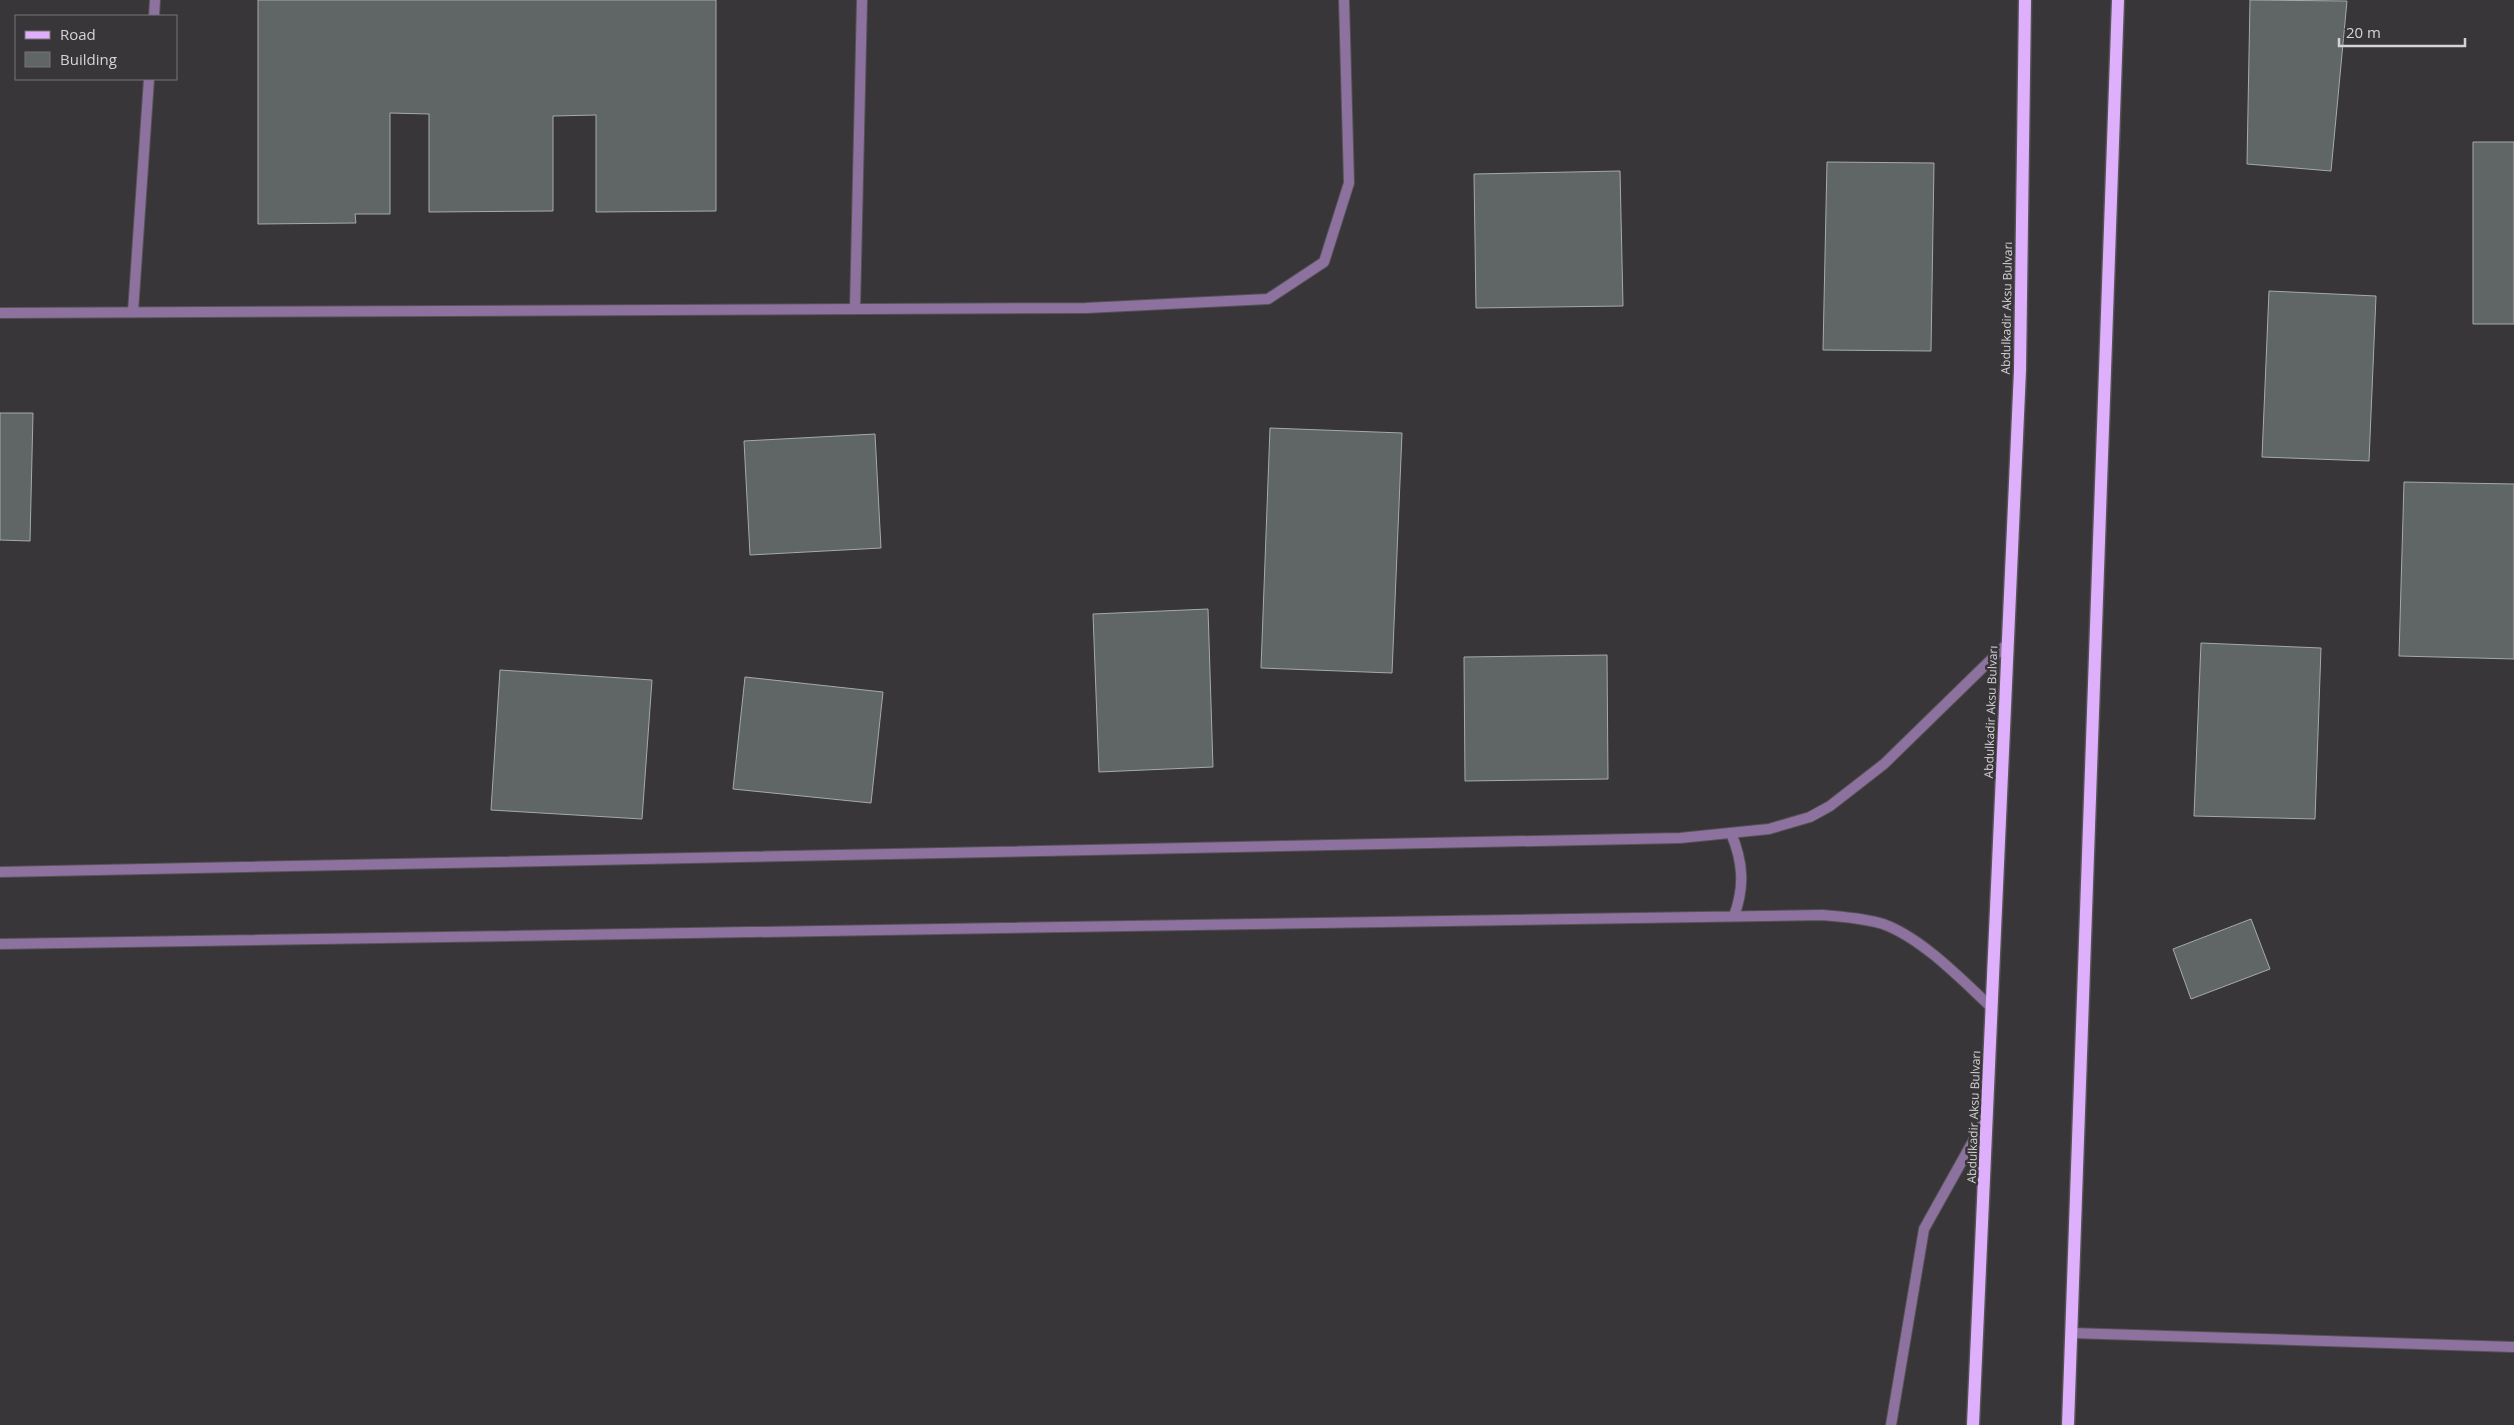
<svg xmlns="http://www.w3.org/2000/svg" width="2514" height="1425" font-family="'Open Sans',sans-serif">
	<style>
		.building { fill: #606565; stroke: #a5abaa }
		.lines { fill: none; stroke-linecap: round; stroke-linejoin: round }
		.service-casing { stroke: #545255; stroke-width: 12 }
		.minor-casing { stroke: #545255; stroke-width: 12 }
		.primary-casing { stroke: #545255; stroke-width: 15 }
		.service { stroke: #8d729f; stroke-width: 10 }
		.minor { stroke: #8d729f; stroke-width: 10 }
		.primary { stroke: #deb0fb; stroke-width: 12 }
		.labels { text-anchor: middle; stroke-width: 5; stroke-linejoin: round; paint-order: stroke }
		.street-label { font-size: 12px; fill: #d4d3d5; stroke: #383639 }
	</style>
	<rect width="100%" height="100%" fill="#383639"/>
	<path class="building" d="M 258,0 L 716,0 L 716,211 L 596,212 L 596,115 L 553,116 L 553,211 L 429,212 L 429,114 L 390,113 L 390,214 L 355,214 L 356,223 L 258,224 Z
		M 2250,0 L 2347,1 L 2331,171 L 2247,164 Z
		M 2473,142 L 2514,142 L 2514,324 L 2473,324 Z
		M 1827,162 L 1934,163 L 1931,351 L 1823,350 Z
		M 1620,171 L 1623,306 L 1476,308 L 1474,174 Z
		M 2269,291 L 2376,296 L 2369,461 L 2262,457 Z
		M 0,413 L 33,413 L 30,541 L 0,540 Z
		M 1270,428 L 1402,433 L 1392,673 L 1261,668 Z
		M 875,434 L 881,548 L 750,555 L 744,441 Z
		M 2404,482 L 2514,484 L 2514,659 L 2399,656 Z
		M 1208,609 L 1213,767 L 1099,772 L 1093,614 Z
		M 2201,643 L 2321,648 L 2315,819 L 2194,816 Z
		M 1607,655 L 1608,779 L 1465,781 L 1464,657 Z
		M 500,670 L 652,680 L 642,819 L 491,810 Z
		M 745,677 L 883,692 L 871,803 L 733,789 Z
		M 2251,919 L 2270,969 L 2191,999 L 2173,949 Z"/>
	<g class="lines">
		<g class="service-casing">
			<path id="service" d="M 1891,1425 L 1924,1229 L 1986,1118"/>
		</g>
		<g class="minor-casing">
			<path id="minor" d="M 154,16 L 155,0
				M 855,309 L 862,0
				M 133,312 L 149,79
				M 0,313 L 1086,308 L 1268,299 L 1324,262 L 1349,183 L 1344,0
				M 1731,833 C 1743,862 1745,886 1734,916
				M 0,872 L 1680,838 L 1769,829 L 1810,817 L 1830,806 L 1884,764 L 2008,643
				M 0,944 L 1823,915 C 1843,917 1864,918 1883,924 C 1922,938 1962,980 1992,1008
				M 2071,1333 L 2514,1347"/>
		</g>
		<g class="primary-casing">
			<path id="primary" d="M 1973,1425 L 2020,370 L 2025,0
				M 2068,1425 L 2118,0"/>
		</g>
		<use href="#service" class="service"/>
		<use href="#minor" class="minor"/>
		<use href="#primary" class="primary"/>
	</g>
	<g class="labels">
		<g class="street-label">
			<text transform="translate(2007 308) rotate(-89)" y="4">Abdulkadir Aksu Bulvarı</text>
			<text transform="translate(1991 712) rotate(-88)" y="4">Abdulkadir Aksu Bulvarı</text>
			<text transform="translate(1974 1117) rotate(-88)" y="4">Abdulkadir Aksu Bulvarı</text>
		</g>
	</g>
	<rect x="15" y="15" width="162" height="65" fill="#383639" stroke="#767577"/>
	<rect x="25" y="31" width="25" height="8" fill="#deb0fb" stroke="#767577"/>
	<text x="60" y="40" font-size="15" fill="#d4d3d5">Road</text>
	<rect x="25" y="52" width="25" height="15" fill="#606565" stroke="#767577"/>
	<text x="60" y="65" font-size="15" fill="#d4d3d5">Building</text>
	<path d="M2339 38v8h126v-8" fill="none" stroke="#d4d3d5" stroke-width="2.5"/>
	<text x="2346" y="38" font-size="15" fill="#d4d3d5" stroke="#383639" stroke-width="4" paint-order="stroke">20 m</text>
</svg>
